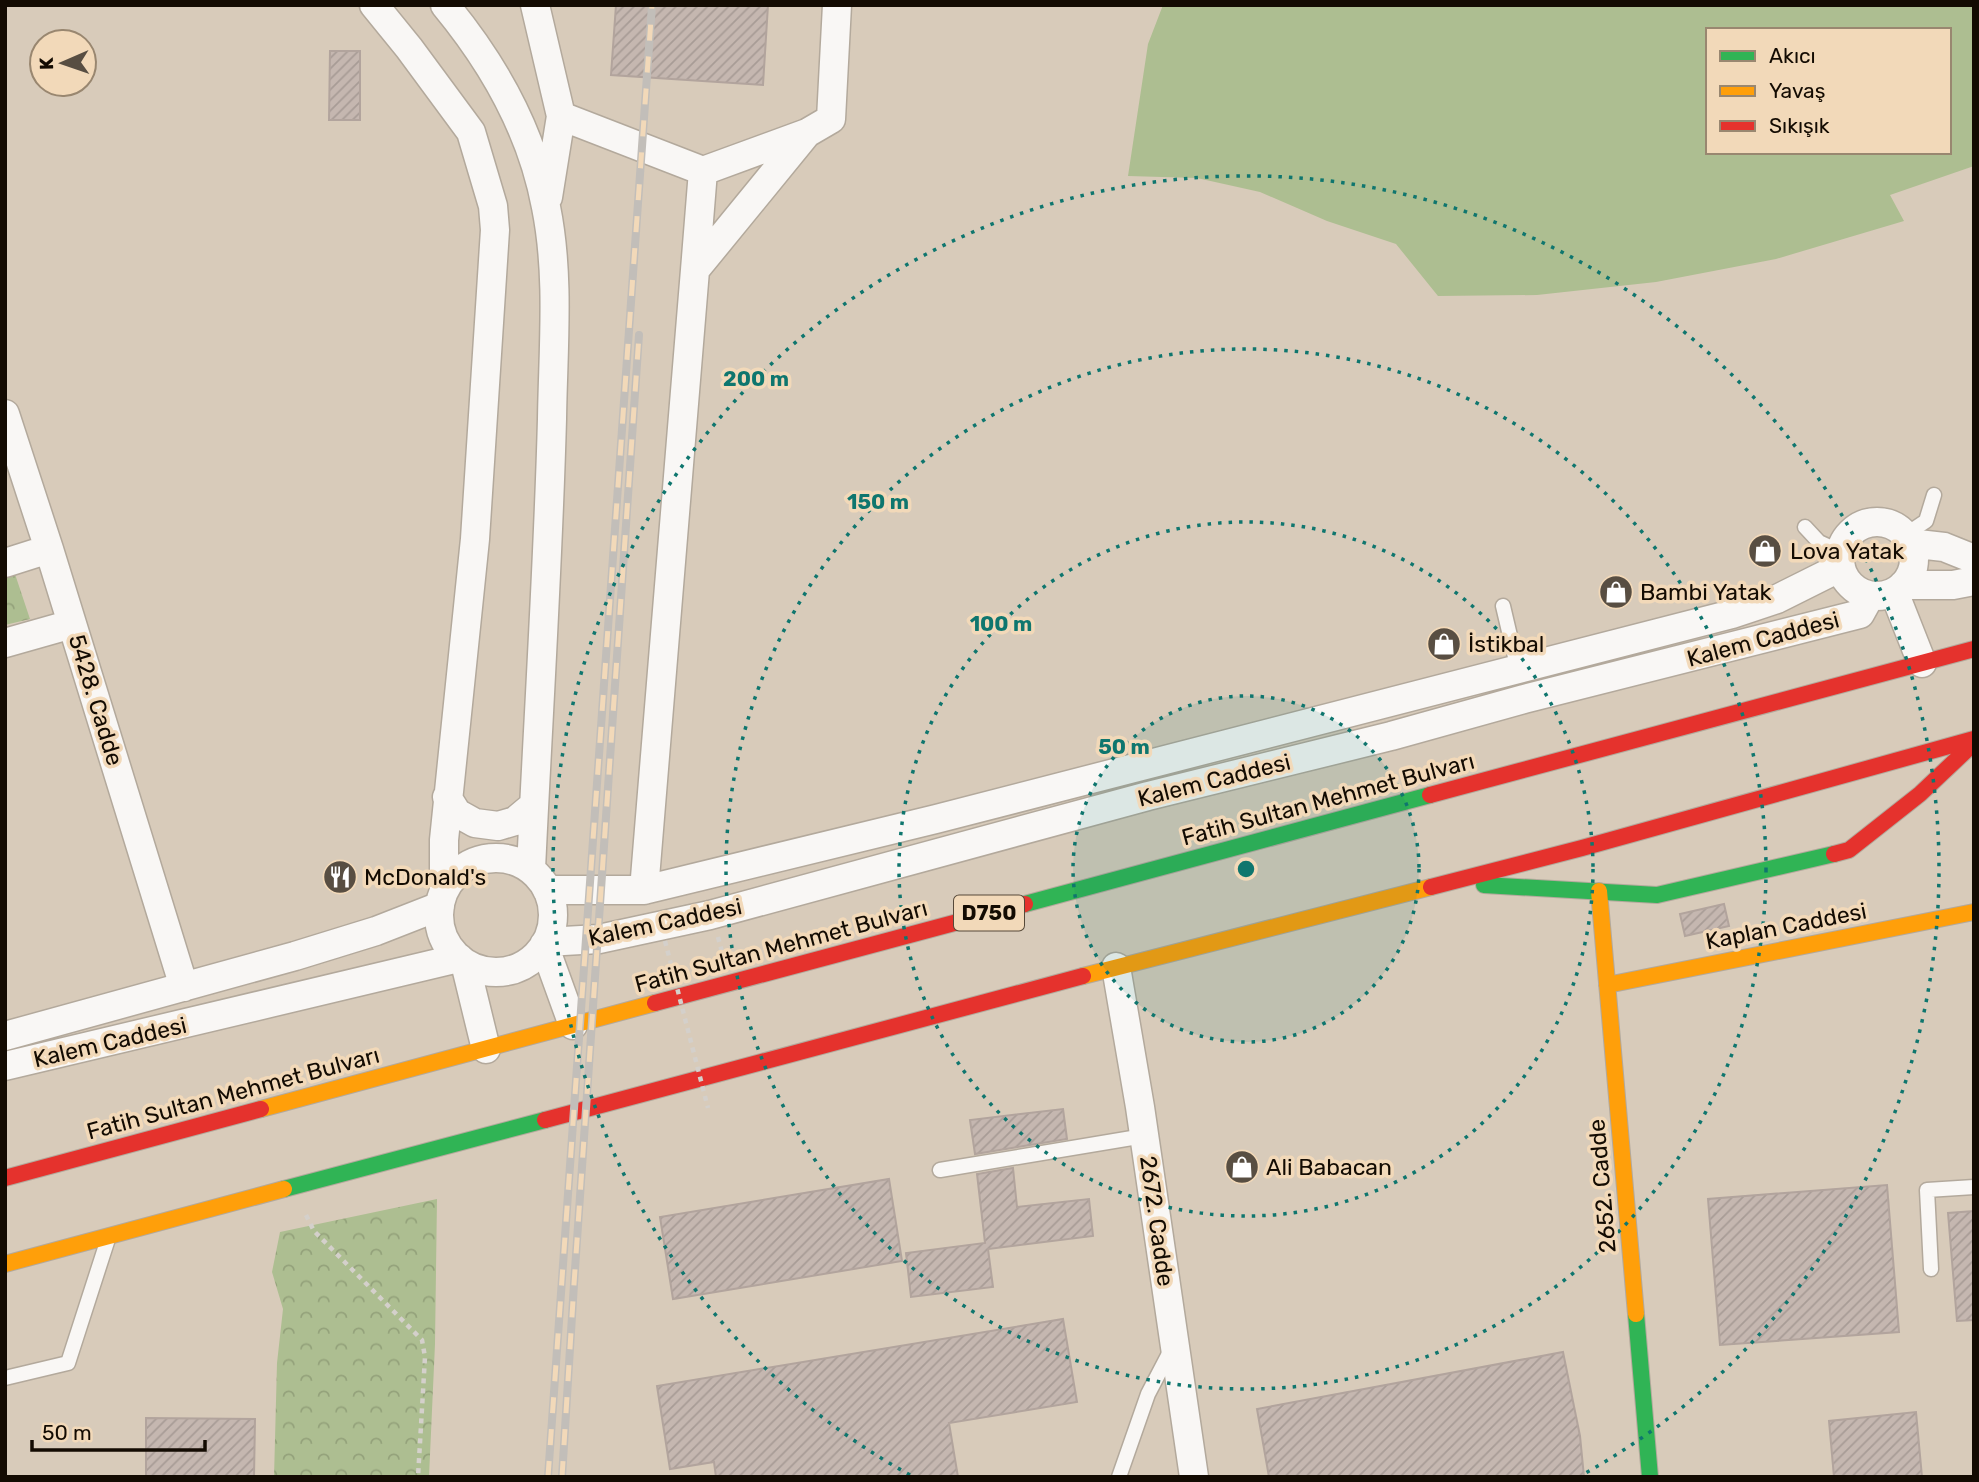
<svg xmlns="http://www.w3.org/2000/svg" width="1979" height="1482" font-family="Rubik,sans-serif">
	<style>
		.grass { fill: #adbe91; fill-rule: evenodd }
		.forest { fill: url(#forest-crowns) }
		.building { fill: url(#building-hatch); stroke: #b2a49d; stroke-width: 2 }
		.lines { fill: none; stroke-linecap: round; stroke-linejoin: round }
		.lane-casing { stroke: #b3a99c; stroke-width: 17 }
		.street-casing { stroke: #b3a99c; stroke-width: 31 }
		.fast-casing { stroke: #b3a99c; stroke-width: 18 }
		.slow-casing { stroke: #b3a99c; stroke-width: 18 }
		.jam-casing { stroke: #b3a99c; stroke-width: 18 }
		.path { stroke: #d4d0cb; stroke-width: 4.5; stroke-dasharray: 5 5; stroke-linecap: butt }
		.lane { stroke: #f9f7f5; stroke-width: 14 }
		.street { stroke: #f9f7f5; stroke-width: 28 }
		.fast { stroke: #30b455; stroke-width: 16 }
		.slow { stroke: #ff9f0a; stroke-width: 16 }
		.jam { stroke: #e5322d; stroke-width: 16 }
		.rail-casing { stroke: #c2beb9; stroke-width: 8 }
		.rail { stroke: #f2d9b9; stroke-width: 5; stroke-dasharray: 16; stroke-linecap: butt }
		.path-bridge { stroke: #d4d0cb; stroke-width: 4.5; stroke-dasharray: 5 5; stroke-linecap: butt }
		.ring { fill: none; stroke: #0f766e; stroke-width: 3.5; stroke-dasharray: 3.5 7 }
		.labels { text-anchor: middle; stroke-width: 7; stroke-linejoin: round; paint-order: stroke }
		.shield { fill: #f2d9b9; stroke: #564939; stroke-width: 2 }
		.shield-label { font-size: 21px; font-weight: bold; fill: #130b02 }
		.poi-label { font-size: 23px; fill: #130b02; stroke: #f2d9b9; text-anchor: start }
		.street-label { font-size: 23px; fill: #130b02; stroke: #f2d9b9 }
		.centre { fill: #0f766e; stroke: #f2d9b9; stroke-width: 3.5 }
		.ring-label { font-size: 21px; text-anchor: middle; font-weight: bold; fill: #0f766e; stroke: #f2d9b9; stroke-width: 7; stroke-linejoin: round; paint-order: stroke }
	</style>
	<defs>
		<pattern id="forest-crowns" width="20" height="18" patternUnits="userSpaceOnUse" patternTransform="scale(1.75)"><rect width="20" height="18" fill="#adbe91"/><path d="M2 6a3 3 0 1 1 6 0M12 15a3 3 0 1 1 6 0" fill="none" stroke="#94a27b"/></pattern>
		<pattern id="building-hatch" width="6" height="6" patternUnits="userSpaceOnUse" patternTransform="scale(1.75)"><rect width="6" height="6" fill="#c5b7b0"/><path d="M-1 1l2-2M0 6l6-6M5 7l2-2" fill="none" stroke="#a89c96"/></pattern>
	</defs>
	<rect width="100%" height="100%" fill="#d8cbba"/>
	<path class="grass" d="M 1163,5 L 1974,5 L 1974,166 L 1890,195 L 1904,221 L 1776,259 L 1656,282 L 1537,295 L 1438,296 L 1396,244 L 1327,221 L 1260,192 L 1197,178 L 1128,176 L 1148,44 ZM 1708,30 L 1949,30 L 1949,152 L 1708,152 Z"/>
	<path class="forest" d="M 15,574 L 30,619 L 5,625 L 5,576 Z
		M 437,1199 L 435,1344 L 429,1477 L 274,1477 L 277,1363 L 283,1309 L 272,1272 L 280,1232 Z"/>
	<path class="building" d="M 616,5 L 768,5 L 763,85 L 611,75 Z
		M 330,51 L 360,51 L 360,120 L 329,120 Z
		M 1724,904 L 1729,926 L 1685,936 L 1680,914 Z
		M 1063,1109 L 1067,1139 L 975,1154 L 970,1120 Z
		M 1013,1168 L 1017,1207 L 1089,1199 L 1093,1236 L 988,1249 L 993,1287 L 911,1297 L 906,1253 L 985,1243 L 977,1174 Z
		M 889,1179 L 902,1261 L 673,1299 L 660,1217 Z
		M 1887,1185 L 1899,1332 L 1720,1345 L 1708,1199 Z
		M 1974,1211 L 1974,1320 L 1957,1321 L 1948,1213 Z
		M 1063,1319 L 1077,1402 L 949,1423 L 958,1477 L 716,1477 L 714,1462 L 670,1469 L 657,1386 Z
		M 1563,1352 L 1580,1436 L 1584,1477 L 1269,1477 L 1257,1409 Z
		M 1916,1412 L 1922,1477 L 1834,1477 L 1829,1421 Z
		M 146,1418 L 255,1419 L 254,1477 L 146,1477 Z"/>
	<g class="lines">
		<g class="lane-casing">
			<path id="lane" d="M 1805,527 L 1819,542 L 1841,552
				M 1905,535 L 1926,521 L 1934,495
				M 1503,606 L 1519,674
				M 940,1170 L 1144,1136
				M 1931,1269 L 1927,1190 L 1974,1187
				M 5,1378 L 68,1363 L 107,1242
				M 1119,1477 L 1148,1394 L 1172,1348"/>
		</g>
		<g class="street-casing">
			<path id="street" d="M 374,5 L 409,48 L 471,132 L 493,206 L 495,230 L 475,539 L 444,840 L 444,891
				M 445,5 C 493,63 532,132 546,207 C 560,276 553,349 552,419 C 548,569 538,719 531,869
				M 535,5 L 561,116 L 548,197
				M 561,116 L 703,171 L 695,270
				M 703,171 L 807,133 L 831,119 L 837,5
				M 5,414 L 49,549 L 184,987
				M1840 559a37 37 0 1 1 74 0a37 37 0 1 1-74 0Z
				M 1909,543 L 1944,547 L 1974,559
				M 5,563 L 49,549
				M 1903,585 L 1953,585 L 1974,581
				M 1894,592 L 1922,663
				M 5,643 L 72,624
				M 447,797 L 457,813 L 475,823 L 498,826 L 515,821 L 534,805
				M439 915a57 57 0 1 1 114 0a57 57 0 1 1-114 0Z
				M 547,890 L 644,890 L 936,819 L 1732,614 L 1777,599 L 1841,567
				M 644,890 L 695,270 L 807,133
				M 546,942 L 599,939 L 710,915 L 1148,796 L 1391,736 L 1524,699 L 1860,614 L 1870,596
				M 544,945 L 573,1025
				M 465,963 L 486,1049
				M 1116,967 L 1140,1107 L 1194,1477
				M 5,1036 L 295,956 L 376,931 L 440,906
				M 5,1066 L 459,958"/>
		</g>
		<g class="fast-casing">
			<path id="fast" d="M 1484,885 L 1657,895 L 1834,854
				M 1025,904 L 1430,795
				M 284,1189 L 545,1120
				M 1636,1314 L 1650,1477"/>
		</g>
		<g class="slow-casing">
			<path id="slow" d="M 1599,891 L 1636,1314
				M 1083,976 L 1431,887
				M 1607,985 L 1974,912
				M 261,1109 L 655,1003
				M 5,1264 L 284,1189"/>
		</g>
		<g class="jam-casing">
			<path id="jam" d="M 1430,795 L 1974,649
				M 1834,854 L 1849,850 L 1920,794 L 1974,743
				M 1431,887 L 1582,848 L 1974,739
				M 655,1003 L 1025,904
				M 545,1120 L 1083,976
				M 5,1178 L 261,1109"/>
		</g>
		<path class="path" d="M 718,937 L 723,956
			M 306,1215 L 314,1231 L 422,1340 L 425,1357 L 418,1477"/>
		<use href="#lane" class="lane"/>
		<use href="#street" class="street"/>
		<use href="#fast" class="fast"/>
		<use href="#slow" class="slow"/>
		<use href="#jam" class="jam"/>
		<g class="rail-casing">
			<path id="rail" d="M 548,1477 L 652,5
				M 562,1477 L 574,1284 L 639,335"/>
		</g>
		<use href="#rail" class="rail"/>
		<path class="path-bridge" d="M 665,941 L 708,1108"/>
	</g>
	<circle cx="1246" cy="869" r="173" fill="#0f766e" fill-opacity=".12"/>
	<g class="ring">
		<circle cx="1246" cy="869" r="173"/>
		<circle cx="1246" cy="869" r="347"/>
		<circle cx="1246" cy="869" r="520"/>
		<path d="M910 1475A693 693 0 1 1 1582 1475"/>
	</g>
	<defs>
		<g id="shop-disc" transform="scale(1.75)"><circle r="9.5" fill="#584e42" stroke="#f2d9b9"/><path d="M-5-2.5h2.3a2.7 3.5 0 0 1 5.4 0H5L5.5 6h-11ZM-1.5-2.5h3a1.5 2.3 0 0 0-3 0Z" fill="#fff"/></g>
		<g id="restaurant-disc" transform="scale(1.75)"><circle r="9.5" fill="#584e42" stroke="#f2d9b9"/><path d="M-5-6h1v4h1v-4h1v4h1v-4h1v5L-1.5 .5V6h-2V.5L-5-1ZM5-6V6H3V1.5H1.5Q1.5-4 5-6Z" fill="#fff"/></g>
	</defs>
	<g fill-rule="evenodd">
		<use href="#shop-disc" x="1765" y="551"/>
		<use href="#shop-disc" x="1616" y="592"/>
		<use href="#shop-disc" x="1444" y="644"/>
		<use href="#restaurant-disc" x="340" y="877"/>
		<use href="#shop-disc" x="1242" y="1167"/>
	</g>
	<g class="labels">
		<rect class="shield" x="954" y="895.5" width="70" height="35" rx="5"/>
		<g class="shield-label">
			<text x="989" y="920">D750</text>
		</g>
		<g class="poi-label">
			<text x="1790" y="559">Lova Yatak</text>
			<text x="1640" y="600">Bambi Yatak</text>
			<text x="1468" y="652">İstikbal</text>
			<text x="364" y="885">McDonald's</text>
			<text x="1266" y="1175">Ali Babacan</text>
		</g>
		<g class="street-label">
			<text transform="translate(1763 639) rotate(-15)" y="8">Kalem Caddesi</text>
			<text transform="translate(96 700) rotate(73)" y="8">5428. Cadde</text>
			<text transform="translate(1214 780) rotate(-14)" y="8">Kalem Caddesi</text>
			<text transform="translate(1328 799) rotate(-15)" y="8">Fatih Sultan Mehmet Bulvarı</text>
			<text transform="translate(665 922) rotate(-12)" y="8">Kalem Caddesi</text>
			<text transform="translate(1786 926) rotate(-11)" y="8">Kaplan Caddesi</text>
			<text transform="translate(781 946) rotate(-15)" y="8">Fatih Sultan Mehmet Bulvarı</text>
			<text transform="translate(110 1042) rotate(-13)" y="8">Kalem Caddesi</text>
			<text transform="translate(233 1093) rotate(-15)" y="8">Fatih Sultan Mehmet Bulvarı</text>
			<text transform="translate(1602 1186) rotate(-95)" y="8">2652. Cadde</text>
			<text transform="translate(1157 1221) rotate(82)" y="8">2672. Cadde</text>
		</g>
	</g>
	<circle cx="1246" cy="869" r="10" class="centre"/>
	<g class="ring-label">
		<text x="756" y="386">200 m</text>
		<text x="878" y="509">150 m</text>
		<text x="1001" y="631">100 m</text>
		<text x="1124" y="754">50 m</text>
	</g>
	<rect width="1979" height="1482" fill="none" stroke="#130b02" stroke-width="14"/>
	<rect x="1706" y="28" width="245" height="126" fill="#f2d9b9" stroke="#998770" stroke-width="2"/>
	<rect x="1720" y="51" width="35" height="10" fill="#30b455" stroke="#998770" stroke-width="2"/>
	<text x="1769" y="63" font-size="21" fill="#130b02">Akıcı</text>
	<rect x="1720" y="86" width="35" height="10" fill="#ff9f0a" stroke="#998770" stroke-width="2"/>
	<text x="1769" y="98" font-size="21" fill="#130b02">Yavaş</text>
	<rect x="1720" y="121" width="35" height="10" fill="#e5322d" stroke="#998770" stroke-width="2"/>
	<text x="1769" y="133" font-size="21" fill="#130b02">Sıkışık</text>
	<g transform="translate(63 63) rotate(268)"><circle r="33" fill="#f2d9b9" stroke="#998770" stroke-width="2"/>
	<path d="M0-5L12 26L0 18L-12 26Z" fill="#584e42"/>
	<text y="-10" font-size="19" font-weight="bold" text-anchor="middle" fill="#130b02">K</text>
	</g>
	<path d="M32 1440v10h173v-10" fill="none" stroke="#130b02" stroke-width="3.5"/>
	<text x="42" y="1440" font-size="21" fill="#130b02" stroke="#f2d9b9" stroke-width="5" paint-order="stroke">50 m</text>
</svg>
